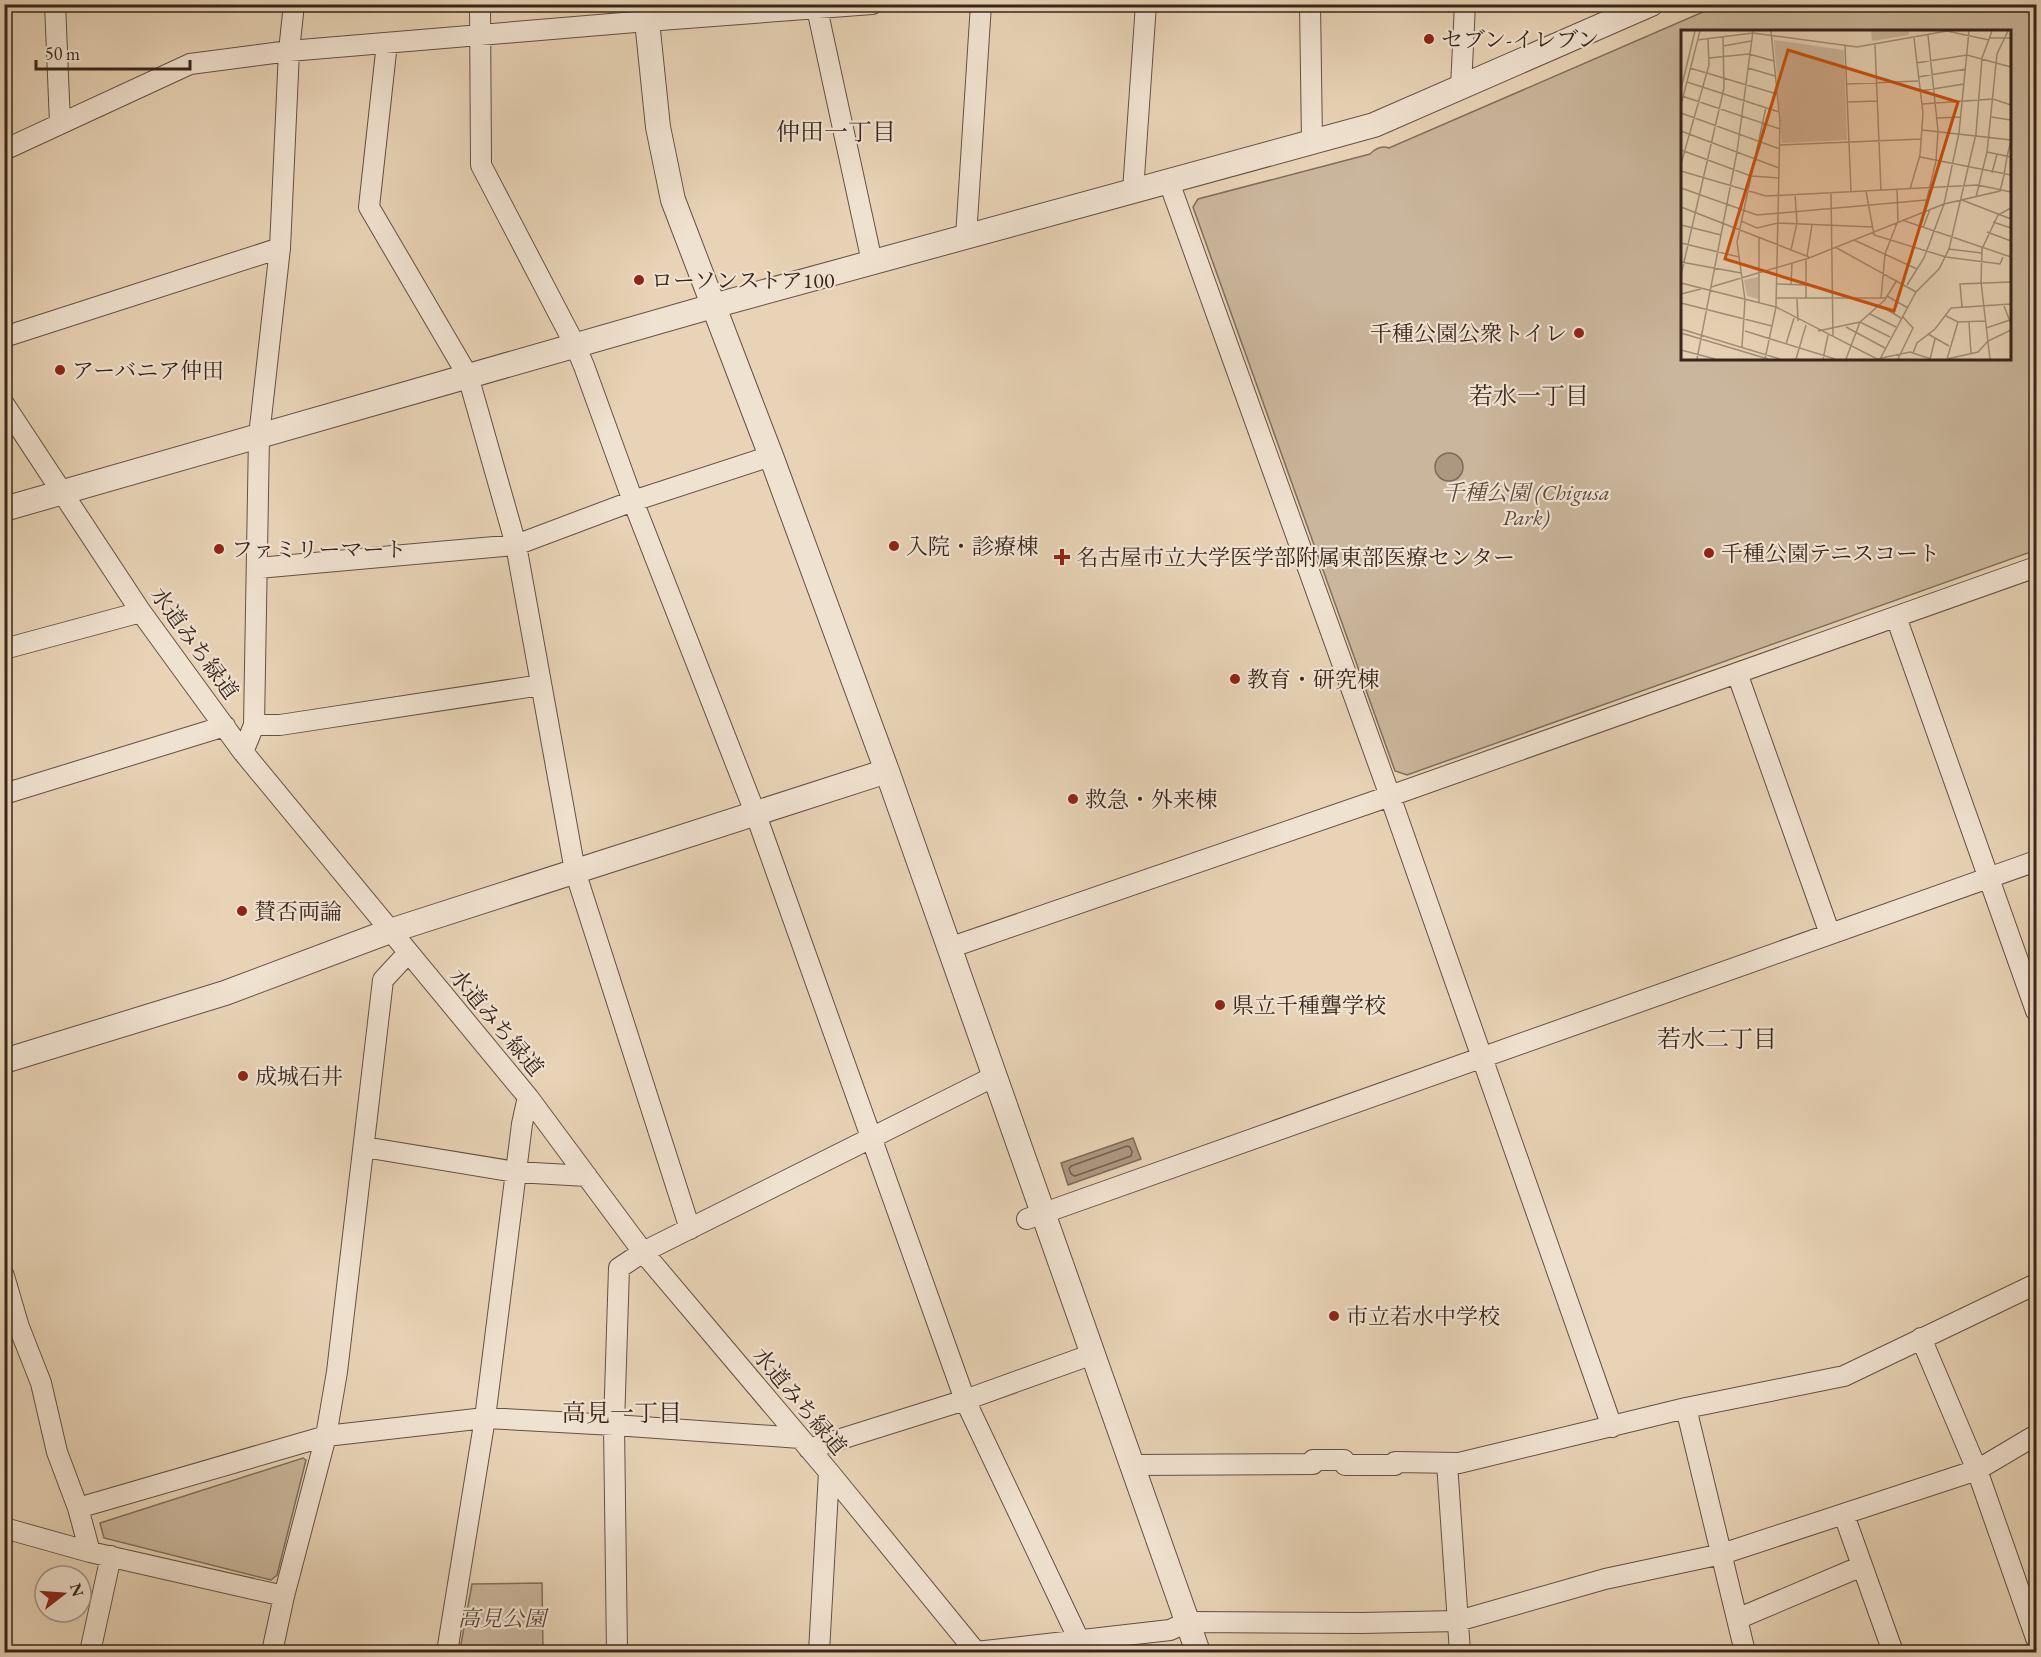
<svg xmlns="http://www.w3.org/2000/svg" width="2041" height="1657" font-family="'EB Garamond','Noto Serif JP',serif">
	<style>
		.green { fill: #cab69c; stroke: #816e5c; stroke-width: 1.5; fill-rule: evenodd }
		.water { fill: #ac9881; stroke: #7e6a58; stroke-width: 1.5 }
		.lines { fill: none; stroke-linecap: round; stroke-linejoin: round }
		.shore { stroke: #725f4e; stroke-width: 1.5 }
		.minor-casing { stroke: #645142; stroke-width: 22 }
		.tertiary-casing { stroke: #645142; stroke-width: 26 }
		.minor { stroke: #f0e2d0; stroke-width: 20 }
		.tertiary { stroke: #f0e2d0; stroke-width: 24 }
		.poi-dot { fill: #8f2418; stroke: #f0e2d0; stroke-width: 2 }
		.labels { text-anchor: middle; stroke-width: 4.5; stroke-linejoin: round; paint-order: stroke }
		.poi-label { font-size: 22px; fill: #38261b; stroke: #f0e2d0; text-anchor: start }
		.park-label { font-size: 22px; font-style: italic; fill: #5c4a3b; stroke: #f0e2d0 }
		.street-label { font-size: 22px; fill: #38261b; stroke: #f0e2d0 }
		.neighbourhood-label { font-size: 24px; fill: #38261b; stroke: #f0e2d0 }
		.inset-road { fill: none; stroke: #a28e78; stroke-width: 1.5 }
		.view { fill: #ce510e; fill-opacity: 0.15; stroke: #ce510e; stroke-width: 3 }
		.inset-edge { fill: none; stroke: #38261b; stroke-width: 3 }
	</style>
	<rect width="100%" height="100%" fill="#e8d3b6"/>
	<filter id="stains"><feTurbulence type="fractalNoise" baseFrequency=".00333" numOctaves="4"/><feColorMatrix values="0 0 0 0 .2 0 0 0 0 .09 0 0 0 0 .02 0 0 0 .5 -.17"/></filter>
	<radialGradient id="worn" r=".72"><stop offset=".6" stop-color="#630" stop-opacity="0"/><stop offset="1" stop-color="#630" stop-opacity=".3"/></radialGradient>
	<path class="green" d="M 1719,5 L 2036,5 L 2036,550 L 1407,775 L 1395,771 L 1193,207 L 1198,199 L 1370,154 C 1375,149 1381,145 1389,148 ZM 1682,32 L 2010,32 L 2010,358 L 1682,358 Z
		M 303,1458 L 306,1460 L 277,1575 L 271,1580 L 104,1538 L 100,1523 Z
		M 542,1583 L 543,1652 L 488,1652 L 460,1649 L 472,1584 Z"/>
	<path class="water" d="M1435 467a14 14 0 1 1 28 0a14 14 0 1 1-28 0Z
		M 1133,1138 L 1141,1159 L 1068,1185 L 1061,1163 Z"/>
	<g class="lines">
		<path class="shore" d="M 1127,1146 L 1130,1147 L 1132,1152 L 1131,1156 L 1075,1176 L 1071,1174 L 1069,1169 L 1071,1166 Z"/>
		<g class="minor-casing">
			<path id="minor" d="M 55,4 L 60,123
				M 480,4 L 481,165 L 575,345 L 584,366 L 633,501 L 756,815 L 965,1400 L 1079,1640
				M 816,4 L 872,262
				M 1310,4 L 1312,142
				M 387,43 L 369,207 L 468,376 L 516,545 L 575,871 L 690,1229
				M 1461,87 L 1465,4
				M 4,150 L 190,64 L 289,51 L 647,21 L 872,4
				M 1169,182 L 1390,796 L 1612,1427
				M 1133,191 L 1146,4
				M 966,237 L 981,4
				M 4,337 L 280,248
				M 4,404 L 141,612 L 243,752 L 528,1097 L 643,1252 L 829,1472 L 976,1652
				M 258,568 L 516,545 L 633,501 L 771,456
				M 1896,617 L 2036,1011
				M 4,649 L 141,612
				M 1737,673 L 1830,934
				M 254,725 L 280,725 L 541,685
				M 243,752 L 254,725 L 259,436 L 280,248 L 289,51 L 294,4
				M 4,794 L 225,726
				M 949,948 L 1390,796 L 2036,567
				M 364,1147 L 516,1172 L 587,1176
				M 1027,1219 L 2036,861
				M 4,1276 L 19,1327 L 41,1383 L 57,1452 L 78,1508 L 90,1552 L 284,1596
				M 1921,1338 L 1977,1470 L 2036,1638
				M 1686,1408 L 1745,1652
				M 809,1449 L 965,1400 L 1093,1354
				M 1447,1463 L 1460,1652
				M 1131,1465 L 1313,1464 L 1313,1460 L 1344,1460 L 1345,1465 L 1395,1465 L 1395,1462 L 1459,1463 L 1686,1408 L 1844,1376 L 2036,1284
				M 78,1508 L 326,1436 L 485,1418 L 614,1425 L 800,1438
				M 1844,1515 L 1893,1652
				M 4,1527 L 8,1529 L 90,1552
				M 1737,1619 L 1862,1566
				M 90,1652 L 111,1556
				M 272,1652 L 284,1596 L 326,1436 L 337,1372 L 383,980 L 408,953
				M 447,1652 L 485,1418 L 522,1124 L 528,1097
				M 617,1652 L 614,1425 L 619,1268 L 643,1252 L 995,1076
				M 819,1652 L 829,1472
				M 976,1652 L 1170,1630 L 1187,1622 L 1361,1623 L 1458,1621 L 1605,1579 L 1722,1554 L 1977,1470 L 2036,1435"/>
		</g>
		<g class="tertiary-casing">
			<path id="tertiary" d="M 647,4 L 647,21 L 658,127 L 673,200 L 771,456 L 887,771 L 1198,1652
				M 4,509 L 713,306 L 1374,125 L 1651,4
				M 4,1061 L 225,993 L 390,931 L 887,771"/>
		</g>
		<use href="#minor" class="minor"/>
		<use href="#tertiary" class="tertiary"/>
	</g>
	<g class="poi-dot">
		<circle cx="1429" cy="39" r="6"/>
		<circle cx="639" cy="280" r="6"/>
		<circle cx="1579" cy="333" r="6"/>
		<circle cx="60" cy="370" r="6"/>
		<circle cx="894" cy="546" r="6"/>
		<circle cx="219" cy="549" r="6"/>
		<circle cx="1709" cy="553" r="6"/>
		<path d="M1059 548h6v6h6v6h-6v6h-6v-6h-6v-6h6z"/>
		<circle cx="1235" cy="679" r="6"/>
		<circle cx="1073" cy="799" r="6"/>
		<circle cx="242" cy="911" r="6"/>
		<circle cx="1220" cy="1005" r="6"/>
		<circle cx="243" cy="1076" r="6"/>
		<circle cx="1334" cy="1316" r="6"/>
	</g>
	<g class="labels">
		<g class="poi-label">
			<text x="1441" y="47">セブン-イレブン</text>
			<text x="651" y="288">ローソンストア100</text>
			<text x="1567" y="341" text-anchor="end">千種公園公衆トイレ</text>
			<text x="72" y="378">アーバニア仲田</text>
			<text x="906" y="554">入院・診療棟</text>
			<text x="231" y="557">ファミリーマート</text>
			<text x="1721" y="561">千種公園テニスコート</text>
			<text x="1076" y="565">名古屋市立大学医学部附属東部医療センター</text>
			<text x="1247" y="687">教育・研究棟</text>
			<text x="1085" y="807">救急・外来棟</text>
			<text x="254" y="919">賛否両論</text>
			<text x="1232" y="1013">県立千種聾学校</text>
			<text x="255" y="1084">成城石井</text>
			<text x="1346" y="1324">市立若水中学校</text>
		</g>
		<g class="park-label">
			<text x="1526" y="500">千種公園 (Chigusa<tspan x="1526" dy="25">Park)</tspan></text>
			<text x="502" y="1626">高見公園</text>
		</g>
		<g class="street-label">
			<text transform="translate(195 643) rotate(54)" y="8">水道みち緑道</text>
			<text transform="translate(497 1022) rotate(50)" y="8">水道みち緑道</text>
			<text transform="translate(800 1401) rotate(50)" y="8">水道みち緑道</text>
		</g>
		<g class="neighbourhood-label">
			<text x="836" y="140">仲田一丁目</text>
			<text x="1529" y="404">若水一丁目</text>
			<text x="1717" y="1047">若水二丁目</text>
			<text x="622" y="1421">高見一丁目</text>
		</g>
	</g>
	<g transform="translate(1681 30)">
		<rect width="330" height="330" fill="#e8d3b6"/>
		<path d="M 190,1 L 228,1 L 228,5 L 191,11 ZM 93,10 L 163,20 L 166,110 L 101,113 ZM 77,247 L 77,269 L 66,266 L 63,250 Z" fill="#cab69c"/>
		<path class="inset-road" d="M 309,8 L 330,8M 16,10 L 72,3 L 176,17 L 266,1 L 308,10M 194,15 L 200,161M 42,16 L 70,11M 164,16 L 170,162M 28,28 L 68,24 L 93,31M 235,33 L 286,25 L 330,37M 9,38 L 96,64M 67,38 L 94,46M 237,47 L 285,39M 6,52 L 98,82M 166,54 L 237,51M 0,59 L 14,1M 239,61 L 283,54M 1,66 L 99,99M 167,72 L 197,71M 241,74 L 312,69 L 330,75M 0,75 L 19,1M 0,83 L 99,119M 310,87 L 330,90M 256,88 L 280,87M 0,101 L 98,138M 99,115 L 240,109M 0,120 L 70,146 L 98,148M 306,122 L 330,127M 239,127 L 330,145M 0,134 L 28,35 L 27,9M 0,141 L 85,166 L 297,155 L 330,162M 311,143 L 316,124M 0,158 L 76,185 L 245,170M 229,159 L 239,125 L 242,83 L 233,8M 216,160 L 217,192M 185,161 L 193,205 L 265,227 L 319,234 L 322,227M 150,162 L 152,307M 295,167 L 306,122 L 316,24 L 327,1M 281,170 L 330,189M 0,177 L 128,227M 243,181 L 255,131 L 257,101 L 247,5M 221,190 L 330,227M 60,191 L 76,198 L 97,193 L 191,197M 312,192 L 330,198M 0,195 L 40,205M 242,198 L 249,179M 306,202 L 330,211M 78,208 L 78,273M 173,210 L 236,239M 0,213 L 58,227M 154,217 L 235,262M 267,219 L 301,223M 110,220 L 116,193 L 114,164M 126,226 L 131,195M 125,229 L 125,268M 0,232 L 60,243M 0,245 L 43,58 L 42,6M 0,253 L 95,277 L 196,329 L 229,322 L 250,329M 96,254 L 125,255M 110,255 L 111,234M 226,255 L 243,228 L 263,174 L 278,103 L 288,1M 30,257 L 128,228 L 263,174 L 319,161 L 323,145 L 326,127 L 330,110 L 241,100M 0,264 L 20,259M 206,266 L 227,278M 95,268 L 205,268 L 216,250M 200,268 L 204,224 L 216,193M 116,269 L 117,291M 0,273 L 91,296M 200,276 L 220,288M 323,276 L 330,294M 281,277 L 279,254 L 330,252M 189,284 L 215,297M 265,286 L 277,292 L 304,291M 288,292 L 290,324M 165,297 L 204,318M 305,298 L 329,290M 0,299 L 99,329M 64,301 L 154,329M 137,301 L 179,292 L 205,269M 0,303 L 87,329M 247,304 L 268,316M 105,314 L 113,288M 61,317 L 64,270 L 56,212 L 85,77M 0,320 L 34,329M 232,323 L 236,313 L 254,299 L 270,278 L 330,274M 16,329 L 56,122 L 72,1M 84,329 L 95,277 L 99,92 L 90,1M 115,329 L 125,295M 142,329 L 147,305M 165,329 L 179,292 L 209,307M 199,329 L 235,262 L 258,239 L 268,219 L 295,104 L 301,28 L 311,1M 217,329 L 232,298 L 221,286M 249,329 L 254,309M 266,329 L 297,322 L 307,311 L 330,300M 266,329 L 277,292M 309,329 L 300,252 L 301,219 L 317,185 L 330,178"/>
		<path class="view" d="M 107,20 L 277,72 L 213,281 L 44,229 Z"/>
		<rect width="330" height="330" class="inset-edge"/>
	</g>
	<rect width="2041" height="1657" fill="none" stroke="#e8d3b6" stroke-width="24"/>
	<rect x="6" y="6" width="2029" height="1645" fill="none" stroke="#38261b" stroke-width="3"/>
	<rect x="12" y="12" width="2017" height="1633" fill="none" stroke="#38261b" stroke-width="1.5"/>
	<g transform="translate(63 1594) rotate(73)"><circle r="28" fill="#f0e2d0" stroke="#a69788" stroke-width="1.5"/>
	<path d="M0-4.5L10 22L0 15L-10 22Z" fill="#8f2418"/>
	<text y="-9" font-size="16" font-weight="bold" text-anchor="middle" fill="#38261b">N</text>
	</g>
	<path d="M36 60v9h154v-9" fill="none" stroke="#38261b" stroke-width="3"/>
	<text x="45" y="60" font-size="18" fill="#38261b" stroke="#f0e2d0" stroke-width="4.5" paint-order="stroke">50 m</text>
	<rect width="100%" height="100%" filter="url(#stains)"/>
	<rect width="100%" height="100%" fill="url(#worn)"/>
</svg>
